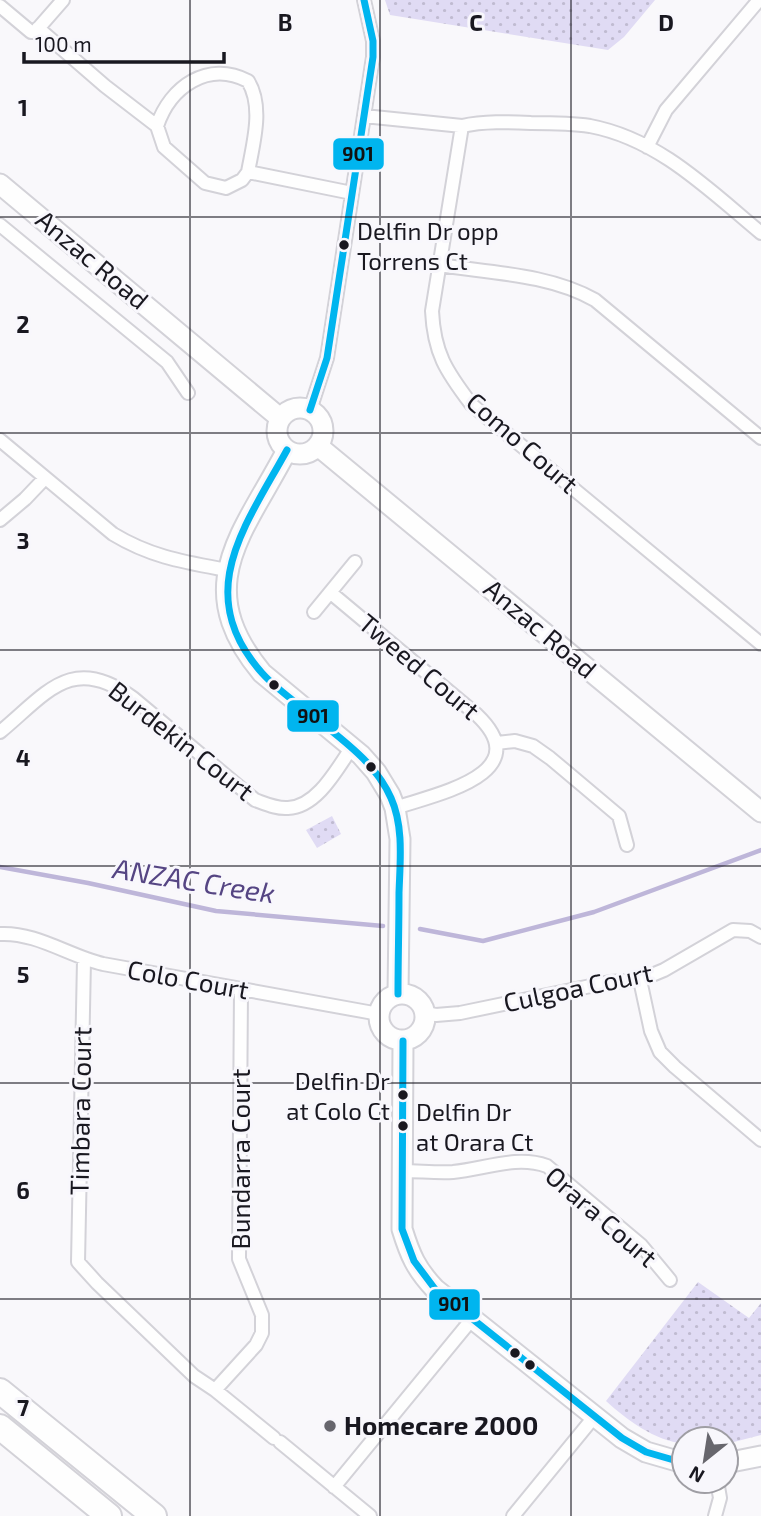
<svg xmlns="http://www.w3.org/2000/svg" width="761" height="1516" font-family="'Exo 2',sans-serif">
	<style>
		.park { fill: url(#park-dots) }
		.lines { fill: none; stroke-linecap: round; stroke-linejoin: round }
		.stream { stroke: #beb6d9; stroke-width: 4.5 }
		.street-casing { stroke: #d3d2d8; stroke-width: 16 }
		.secondary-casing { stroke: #d3d2d8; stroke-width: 23 }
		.highway-casing { stroke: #d3d2d8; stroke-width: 28 }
		.street { stroke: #fefefe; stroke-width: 12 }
		.secondary { stroke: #fefefe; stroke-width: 19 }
		.highway { stroke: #fefefe; stroke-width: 24 }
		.bus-1-casing { stroke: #f8f7fc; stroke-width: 12 }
		.bus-1 { stroke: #00b5ef; stroke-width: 7 }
		.grid { fill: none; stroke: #191820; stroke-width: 2; stroke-opacity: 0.55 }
		.bus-dot { fill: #191820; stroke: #f8f7fc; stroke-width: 2.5 }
		.poi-dot { fill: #67666d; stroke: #f8f7fc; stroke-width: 2.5 }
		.labels { text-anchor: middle; stroke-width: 6; stroke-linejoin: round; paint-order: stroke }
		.bus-label { font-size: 24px; fill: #191820; stroke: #f8f7fc; text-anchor: start }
		.street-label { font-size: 26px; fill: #191820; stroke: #f8f7fc }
		.poi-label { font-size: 26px; font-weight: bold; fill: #191820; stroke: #f8f7fc; text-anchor: start }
		.water-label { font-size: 28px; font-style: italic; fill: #554583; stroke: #f8f7fc }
		.grid-label { font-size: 23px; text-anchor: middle; font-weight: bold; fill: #191820; stroke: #f8f7fc; stroke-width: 6; stroke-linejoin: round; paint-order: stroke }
		.line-badge { stroke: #f8f7fc; stroke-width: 2.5 }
		.pale-badge-label { font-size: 19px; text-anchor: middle; font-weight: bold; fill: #111 }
	</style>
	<defs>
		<pattern id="park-dots" width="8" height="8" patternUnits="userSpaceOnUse" patternTransform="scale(1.75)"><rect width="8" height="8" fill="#e0dbf4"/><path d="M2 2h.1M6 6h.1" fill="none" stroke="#c0bbd1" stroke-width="1.8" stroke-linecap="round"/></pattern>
	</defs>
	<rect width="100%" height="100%" fill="#f9f8fb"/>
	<path class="park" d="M 385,0 L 655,0 L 624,37 L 608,50 L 390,15 Z
		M 332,816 L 341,834 L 317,848 L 306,830 Z
		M 698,1282 L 749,1318 L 761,1303 L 761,1435 L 726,1444 L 726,1439 L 684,1439 L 684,1444 C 654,1440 628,1421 606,1401 Z"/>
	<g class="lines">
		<path class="stream" d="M 0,867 L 88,883 L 216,911 L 383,926
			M 420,929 L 483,941 L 594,912 L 761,850"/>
		<g class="street-casing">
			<path id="street" d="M 0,6 L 31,32 L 35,32 L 63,0
				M 38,28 L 105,86 L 157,126
				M 364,116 L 462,126 C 484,121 508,122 531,123 C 551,123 571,123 590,126 C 659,139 709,190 761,233
				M 462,126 L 432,311 C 434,353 446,371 471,404 L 761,644
				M 647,147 L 666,110 L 759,0
				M 248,172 C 253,144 264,107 248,81 C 208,60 170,87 157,126 L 164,147 L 205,183 L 226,188 L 242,180 L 248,172 L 352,193
				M 0,225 L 167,362 L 188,393
				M 439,265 C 491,273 549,274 595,300 L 761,438
				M 310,410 L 327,358 L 373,57 L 373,41 L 364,0
				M 0,440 L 113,534 C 151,557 184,562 227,570
				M 0,520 L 25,499 L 45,478
				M 331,593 L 477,715 C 539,774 436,794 395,808
				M 314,612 L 355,562
				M 0,732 C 47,693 72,653 133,698 L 255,800 C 266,804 277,809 288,808 C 317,807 337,769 352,747
				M 497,743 L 515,741 L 533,746 L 550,758 L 619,816 L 627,845
				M 0,934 C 36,932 69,956 103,964 L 379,1014
				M 84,960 L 78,1262 L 97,1283 L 194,1376 L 215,1390 L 274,1438
				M 640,980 L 651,1031 L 660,1052 L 675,1067 L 761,1140
				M 425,1013 L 436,1015 L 460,1013 L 610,982 L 640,980 L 664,970 L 733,930 L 750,931 L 761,937
				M 403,1171 C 419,1171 437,1173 453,1172 C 485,1169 516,1155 547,1166 L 641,1245 L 670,1280
				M 215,1390 L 256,1345 L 262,1333 L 262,1315 L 239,1259 L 241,991
				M 280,1442 L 370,1516
				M 334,1487 L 472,1319
				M 513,1516 L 594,1417
				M 715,1516 L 720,1498 L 717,1481"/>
		</g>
		<g class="secondary-casing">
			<path id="secondary" d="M 0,184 L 280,418
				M277 431a23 23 0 1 1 46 0a23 23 0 1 1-46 0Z
				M 318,446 L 761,812
				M 287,450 C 244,533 189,585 262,673 L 361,755 L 376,772 L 390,795 L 395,808 L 400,839 L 398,994
				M379 1017a23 23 0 1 1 46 0a23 23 0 1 1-46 0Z
				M 403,1041 L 402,1229 C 410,1255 416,1269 435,1289 L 622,1438 L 646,1452 L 684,1463
				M 726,1463 L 761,1456"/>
		</g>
		<g class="highway-casing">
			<path id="highway" d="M 0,1391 L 154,1516
				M 0,1427 L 109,1516"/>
		</g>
		<use href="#street" class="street"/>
		<use href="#secondary" class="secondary"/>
		<use href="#highway" class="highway"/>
		<g class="bus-1-casing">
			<path id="bus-1" d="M 310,410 L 327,358 L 373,57 L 373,41 L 364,0
				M 287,450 C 246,525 191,593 262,673 C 279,692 303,707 323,724 C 349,745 377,766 391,798 C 404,827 400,862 399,893 C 399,926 398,960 398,994
				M 403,1041 L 402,1229 L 414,1261 L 435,1289 L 622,1438 L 646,1452 L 684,1463"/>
		</g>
		<use href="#bus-1" class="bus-1"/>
	</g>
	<path class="grid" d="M 190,0 L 190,1516M 380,0 L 380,1516M 571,0 L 571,1516M 0,217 L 761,217M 0,433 L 761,433M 0,650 L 761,650M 0,866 L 761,866M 0,1083 L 761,1083M 0,1299 L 761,1299"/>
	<g class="bus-dot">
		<circle cx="344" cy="245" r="6"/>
		<circle cx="274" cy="685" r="6"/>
		<circle cx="371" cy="767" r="6"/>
		<circle cx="403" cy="1095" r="6"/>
		<circle cx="403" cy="1126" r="6"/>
		<circle cx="515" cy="1353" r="6"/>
		<circle cx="530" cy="1365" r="6"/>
	</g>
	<circle class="poi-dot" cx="330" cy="1426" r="7"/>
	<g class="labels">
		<g class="bus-label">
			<text x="357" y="240">Delfin Dr opp<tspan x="357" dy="30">Torrens Ct</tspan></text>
			<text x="390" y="1090" text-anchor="end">Delfin Dr<tspan x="390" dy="30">at Colo Ct</tspan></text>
			<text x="416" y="1121">Delfin Dr<tspan x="416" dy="30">at Orara Ct</tspan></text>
		</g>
		<g class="street-label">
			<text transform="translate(92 260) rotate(40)" y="9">Anzac Road</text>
			<text transform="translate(522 443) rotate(41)" y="9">Como Court</text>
			<text transform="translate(540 629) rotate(40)" y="9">Anzac Road</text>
			<text transform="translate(419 667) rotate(40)" y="9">Tweed Court</text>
			<text transform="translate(181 741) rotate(38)" y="9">Burdekin Court</text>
			<text transform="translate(188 980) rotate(10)" y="9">Colo Court</text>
			<text transform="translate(578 988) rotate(-12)" y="9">Culgoa Court</text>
			<text transform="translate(81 1111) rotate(-89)" y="9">Timbara Court</text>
			<text transform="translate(241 1159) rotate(-90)" y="9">Bundarra Court</text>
			<text transform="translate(601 1217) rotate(41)" y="9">Orara Court</text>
		</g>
		<g class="poi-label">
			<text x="344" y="1435">Homecare 2000</text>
		</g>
		<g class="water-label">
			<text transform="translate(194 881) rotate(9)" y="10">ANZAC Creek</text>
		</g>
	</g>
	<g class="grid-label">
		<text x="285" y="31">B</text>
		<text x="476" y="31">C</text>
		<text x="666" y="31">D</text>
		<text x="23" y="116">1</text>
		<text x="23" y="333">2</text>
		<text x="23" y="549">3</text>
		<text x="23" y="766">4</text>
		<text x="23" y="983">5</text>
		<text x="23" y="1199">6</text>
		<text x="23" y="1416">7</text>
	</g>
	<g class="line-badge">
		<rect x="332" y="137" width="53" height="34" rx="7" fill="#00b5ef"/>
		<rect x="286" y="699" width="54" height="34" rx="7" fill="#00b5ef"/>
		<rect x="428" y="1288" width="53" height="33" rx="7" fill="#00b5ef"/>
	</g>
	<g class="pale-badge-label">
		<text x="358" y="161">901</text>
		<text x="313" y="723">901</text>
		<text x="454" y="1311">901</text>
	</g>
	<g transform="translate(705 1460) rotate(210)"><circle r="33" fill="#f8f7fc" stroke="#9f9ea4" stroke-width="2"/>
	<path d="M0-5L12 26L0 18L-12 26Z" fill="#67666d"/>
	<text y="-10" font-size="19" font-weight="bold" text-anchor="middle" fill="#191820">N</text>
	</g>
	<path d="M24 52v10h200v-10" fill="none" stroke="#191820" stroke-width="3.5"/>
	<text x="35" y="52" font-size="21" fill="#191820" stroke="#f8f7fc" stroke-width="5" paint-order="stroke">100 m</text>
</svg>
